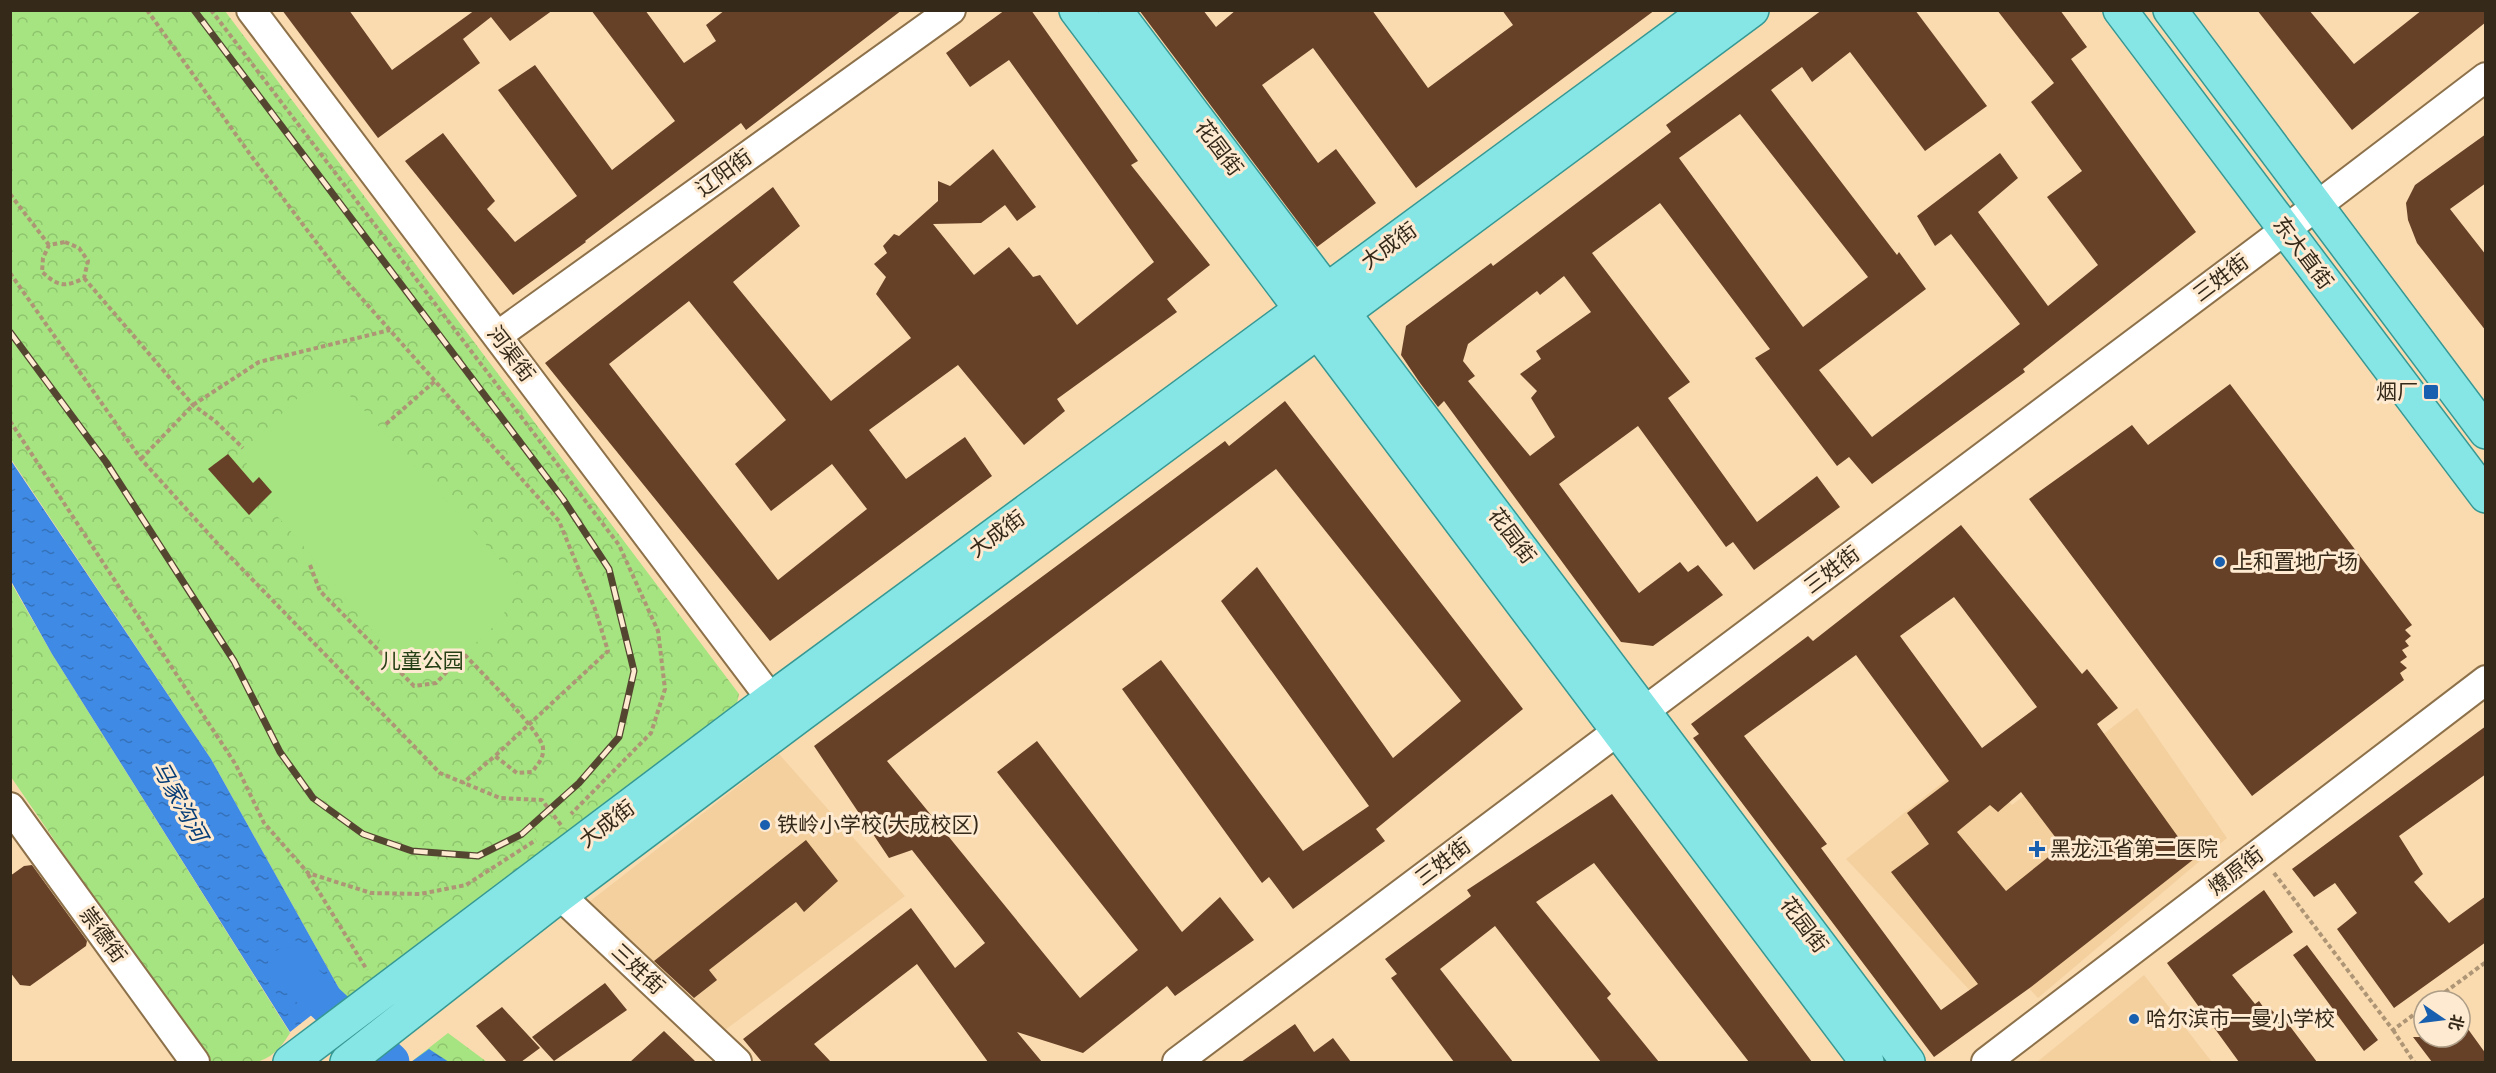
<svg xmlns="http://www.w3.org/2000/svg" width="2496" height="1073" font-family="Cabin,'Noto Sans SC',sans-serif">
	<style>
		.built { fill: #f4d09f }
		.park { fill: url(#park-crowns) }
		.pitch { fill: #a5e480 }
		.water { fill: url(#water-ripples) }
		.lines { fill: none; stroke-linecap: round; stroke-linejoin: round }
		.river { stroke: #3e8ae5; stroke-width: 39 }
		.building { fill: #674127; fill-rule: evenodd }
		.minor-casing { stroke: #8d714a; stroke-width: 32 }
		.major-casing { stroke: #369893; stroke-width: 36 }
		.path { stroke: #ad9575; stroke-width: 4; stroke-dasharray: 4.5 3; stroke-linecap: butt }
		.minor { stroke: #fff; stroke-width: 28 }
		.major { stroke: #86e5e5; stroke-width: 33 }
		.rail-casing { stroke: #544531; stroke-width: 7 }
		.rail { stroke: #fdead1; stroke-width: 4.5; stroke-dasharray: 14; stroke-linecap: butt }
		.poi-dot { fill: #185faf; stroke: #fdead1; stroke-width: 2 }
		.labels { text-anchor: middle; stroke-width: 6; stroke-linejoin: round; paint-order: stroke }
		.street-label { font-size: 21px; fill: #352919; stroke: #fdead1 }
		.poi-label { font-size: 21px; fill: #352919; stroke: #fdead1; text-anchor: start }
		.park-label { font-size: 21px; fill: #264015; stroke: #fdead1 }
		.water-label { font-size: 22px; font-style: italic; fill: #073d77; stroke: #fdead1 }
	</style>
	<defs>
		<pattern id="park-crowns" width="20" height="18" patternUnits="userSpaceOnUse" patternTransform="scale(1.5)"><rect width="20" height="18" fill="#a5e480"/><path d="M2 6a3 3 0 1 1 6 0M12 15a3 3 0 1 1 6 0" fill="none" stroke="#8fc46e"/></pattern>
		<pattern id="water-ripples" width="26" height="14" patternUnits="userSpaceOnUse" patternTransform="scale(1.5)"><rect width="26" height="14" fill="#3e8ae5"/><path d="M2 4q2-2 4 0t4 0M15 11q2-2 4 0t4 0" fill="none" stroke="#3571b9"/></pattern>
	</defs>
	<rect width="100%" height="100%" fill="#fadbb0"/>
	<path class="built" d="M 2137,708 L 2227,838 L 2038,998 L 2011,969 L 1977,998 L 1846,859 L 1975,757 L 2012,805 Z
		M 779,754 L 905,896 L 721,1033 L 589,902 Z
		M 2144,975 L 2212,1062 L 2037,1062 Z"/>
	<path class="park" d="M 10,11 L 225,11 L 739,694 L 733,721 L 354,1003 L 341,992 L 211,759 L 11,459 Z
		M 10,581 L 52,654 L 290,1033 C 266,1072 248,1062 207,1062 L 11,777 Z
		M 448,1033 L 487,1062 L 411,1062 Z"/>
	<path class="pitch" d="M 318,389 L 338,389 L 353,398 L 518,580 C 509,625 468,650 432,673 L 412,670 L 380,640 L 301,543 L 256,492 L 246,468 L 250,445 L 301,395 Z"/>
	<path class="water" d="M 10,459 L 211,759 L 341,992 L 290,1032 L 52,654 L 11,581 Z
		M 429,1049 L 449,1062 L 411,1062 Z"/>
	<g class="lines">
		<path class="river" d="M 287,967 L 390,1062"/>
	</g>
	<path class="building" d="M 282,10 L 349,10 L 392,70 L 475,10 L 553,10 L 510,41 L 491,17 L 463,39 L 480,63 L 378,138 Z
		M 591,10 L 645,10 L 684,63 L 716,41 L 706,25 L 725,10 L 902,10 L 746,130 L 741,123 L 585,241 L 586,242 L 513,295 L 405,161 L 443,133 L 495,201 L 487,209 L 515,242 L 577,196 L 498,90 L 535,65 L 612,170 L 675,121 Z
		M 1005,10 L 1031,10 L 1138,161 L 1131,165 L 1210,265 L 1167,299 L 1177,312 L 1057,399 L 1065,411 L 1024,445 L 958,365 L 869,430 L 906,479 L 965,437 L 992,476 L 770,641 L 545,363 L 773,187 L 800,226 L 733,282 L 831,401 L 911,338 L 876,294 L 886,277 L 874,264 L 887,253 L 883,246 L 894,234 L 899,236 L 938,201 L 938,181 L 950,186 L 993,149 L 1036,207 L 1017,221 L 1005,205 L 981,223 L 933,224 L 974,275 L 1009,247 L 1033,277 L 1040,275 L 1077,325 L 1154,262 L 1009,60 L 970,87 L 946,53 ZM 689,301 L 786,420 L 735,464 L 771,511 L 832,464 L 867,509 L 778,580 L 609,364 Z
		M 1139,10 L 1203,10 L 1216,27 L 1236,10 L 1372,10 L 1428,88 L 1513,25 L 1502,10 L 1655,10 L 1416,188 L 1313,48 L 1262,85 L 1318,163 L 1336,149 L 1376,203 L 1317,247 Z
		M 1822,10 L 1915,10 L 1987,106 L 1925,151 L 1850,52 L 1812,82 L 1802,67 L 1771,90 L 1897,255 L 1899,252 L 1926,289 L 1819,370 L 1872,437 L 2020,324 L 1951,234 L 1935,246 L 1917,216 L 2000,153 L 2018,178 L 1978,212 L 2048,306 L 2098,265 L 2047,197 L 2082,171 L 2031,102 L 2054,83 L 1997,10 L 2060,10 L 2087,47 L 2071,59 L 2196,232 L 2023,369 L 2025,372 L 1872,484 L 1849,457 L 1837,466 L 1755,358 L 1770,349 L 1660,203 L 1592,253 L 1690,382 L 1668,398 L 1757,522 L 1817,476 L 1840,507 L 1754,570 L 1733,542 L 1726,547 L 1638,426 L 1559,484 L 1639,593 L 1680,562 L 1688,572 L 1698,565 L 1723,595 L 1653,646 L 1621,642 L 1444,401 L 1438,407 L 1420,383 L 1401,355 L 1406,326 L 1491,263 L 1493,266 L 1671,132 L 1666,125 ZM 1740,114 L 1868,277 L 1803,327 L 1679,158 ZM 1564,276 L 1591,312 L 1536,351 L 1541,359 L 1520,374 L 1537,391 L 1531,398 L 1555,437 L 1530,456 L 1468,381 L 1475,376 L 1463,361 L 1468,344 L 1537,291 L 1540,295 Z
		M 2257,10 L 2309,10 L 2354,64 L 2422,10 L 2486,10 L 2486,22 L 2352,130 Z
		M 2486,134 L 2486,183 L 2450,209 L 2486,255 L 2486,331 L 2417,243 L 2408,220 L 2406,203 L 2415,185 Z
		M 2230,384 L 2412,625 L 2405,630 L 2411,636 L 2405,641 L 2409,646 L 2402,650 L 2407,657 L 2400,662 L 2407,668 L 2400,673 L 2404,680 L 2252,796 L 2029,499 L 2132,425 L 2148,445 Z
		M 1285,401 L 1523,709 L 1376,829 L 1385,841 L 1293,909 L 1269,877 L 1262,883 L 1122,689 L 1161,660 L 1303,851 L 1369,806 L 1221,601 L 1257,567 L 1393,758 L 1461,701 L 1276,469 L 887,761 L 1080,998 L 1138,950 L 997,772 L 1037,741 L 1182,932 L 1220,897 L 1254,940 L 1175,996 L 1167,986 L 1083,1053 L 1017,1032 L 1042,1062 L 988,1062 L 917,964 L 814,1044 L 831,1062 L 762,1062 L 743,1039 L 911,908 L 955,968 L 985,943 L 912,850 L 889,858 L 814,746 L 1225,441 L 1229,446 Z
		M 228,454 L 253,483 L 259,477 L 272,492 L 249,515 L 208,469 Z
		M 1961,525 L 2082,674 L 2087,669 L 2118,708 L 2097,724 L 2194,859 L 2031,987 L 1934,1057 L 1693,738 L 1699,734 L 1691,724 L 1808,636 L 1813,641 ZM 1954,597 L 2037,707 L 1982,748 L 1900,636 ZM 1856,655 L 1949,781 L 1907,813 L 1929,844 L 1891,872 L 1978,984 L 1941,1010 L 1821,848 L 1827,844 L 1744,736 ZM 2021,792 L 2062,846 L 2006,891 L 1957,832 L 1990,805 L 1998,812 Z
		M 2486,726 L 2486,774 L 2399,836 L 2423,874 L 2414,882 L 2449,923 L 2486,896 L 2486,942 L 2394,1008 L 2337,929 L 2357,913 L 2335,883 L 2314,897 L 2292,869 Z
		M 1612,794 L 1812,1062 L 1749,1062 L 1594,863 L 1536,902 L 1611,994 L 1607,998 L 1659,1062 L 1601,1062 L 1495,926 L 1440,969 L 1513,1062 L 1454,1062 L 1391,978 L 1397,974 L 1385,959 L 1471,896 L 1467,890 Z
		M 806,840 L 838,881 L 804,912 L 796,902 L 709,970 L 717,980 L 694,998 L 654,961 Z
		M 32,865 L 87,941 L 86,946 L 30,986 L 20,985 L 10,972 L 10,876 L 24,866 Z
		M 2264,890 L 2293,932 L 2232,975 L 2255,1004 L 2259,1001 L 2266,1011 L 2270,1008 L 2277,1016 L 2280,1013 L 2317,1062 L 2239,1062 L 2167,963 Z
		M 2307,945 L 2378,1040 L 2364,1051 L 2293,955 Z
		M 605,983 L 627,1010 L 554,1061 L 532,1037 Z
		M 502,1007 L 540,1048 L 521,1062 L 507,1062 L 476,1026 Z
		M 2460,1018 L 2486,1054 L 2486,1062 L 2432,1062 L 2413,1037 L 2460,1037 Z
		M 1295,1024 L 1314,1052 L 1333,1038 L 1351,1062 L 1241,1062 Z
		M 664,1031 L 696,1062 L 630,1062 Z"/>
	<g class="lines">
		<g class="minor-casing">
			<path id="minor" d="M 251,10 L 771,699
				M 497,336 L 951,10
				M 10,807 L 195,1062
				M 545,881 L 737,1062
				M 1177,1062 L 2285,230 L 2486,77
				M 1986,1062 L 2486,680"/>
		</g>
		<g class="major-casing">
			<path id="major" d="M 1076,10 L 1867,1062
				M 1115,10 L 1908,1062
				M 2120,10 L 2486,496
				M 2170,10 L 2486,432
				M 290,1062 L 771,699 L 1708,10
				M 347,1062 L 559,896 L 799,716 L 1752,10"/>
		</g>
		<path class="path" d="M 147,10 L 252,157 L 341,275 L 559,521 L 595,609 L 608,651 L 495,756
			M 211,10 L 619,545 L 658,631 L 665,689 L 651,733 L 571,814
			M 10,194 L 49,245
			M 65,242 L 79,248 L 88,261 L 84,278 C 64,288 58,286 42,272 L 43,258 L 49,245 Z
			M 10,273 L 141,459 L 217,543 L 440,773 L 500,798 L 542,800 L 561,825
			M 84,278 L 193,405 L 215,421 L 243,448
			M 10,421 L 236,765 L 264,823 L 308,873 L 371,893 L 420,894 L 466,885 L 536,840
			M 386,424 L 435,381
			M 141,459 L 193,405 L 259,362 L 390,330
			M 310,565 L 320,591 L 414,686 L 436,683 L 464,654 C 478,669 542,732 543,748 C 544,758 538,764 532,772 L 517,773 L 495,756 L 463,783
			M 2274,873 L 2393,1030 L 2424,1007
			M 308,874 L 367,970
			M 2433,1001 L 2486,962
			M 2393,1030 L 2414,1062"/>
		<use href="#minor" class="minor"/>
		<use href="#major" class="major"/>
		<g class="rail-casing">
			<path id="rail" d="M 10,332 L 106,462 L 234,661 L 280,752 L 313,798 L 363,834 L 412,851 L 478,856 L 522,834 L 579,783 L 619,737 L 634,671 L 609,569 L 563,499 L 194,10"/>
		</g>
		<use href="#rail" class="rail"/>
	</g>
	<g class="poi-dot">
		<rect x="2423" y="384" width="16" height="16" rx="3"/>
		<circle cx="2220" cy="562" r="6"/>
		<circle cx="765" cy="825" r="6"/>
		<path d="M2034 840h6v6h6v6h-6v6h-6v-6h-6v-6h6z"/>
		<circle cx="2134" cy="1019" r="6"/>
	</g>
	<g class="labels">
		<g class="street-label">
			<text transform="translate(1219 148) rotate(53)" y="7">花园街</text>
			<text transform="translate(724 173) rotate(-36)" y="7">辽阳街</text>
			<text transform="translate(1389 246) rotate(-36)" y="7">大成街</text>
			<text transform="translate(2303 253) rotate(53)" y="7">东大直街</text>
			<text transform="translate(2221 278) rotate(-37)" y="7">三姓街</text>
			<text transform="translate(511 354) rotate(53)" y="7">河渠街</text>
			<text transform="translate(997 534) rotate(-36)" y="7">大成街</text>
			<text transform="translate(1512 536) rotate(53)" y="7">花园街</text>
			<text transform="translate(1832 570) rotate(-37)" y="7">三姓街</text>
			<text transform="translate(607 824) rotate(-37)" y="7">大成街</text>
			<text transform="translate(1443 862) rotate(-37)" y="7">三姓街</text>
			<text transform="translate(2236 871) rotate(-38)" y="7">燎原街</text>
			<text transform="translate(1804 925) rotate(53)" y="7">花园街</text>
			<text transform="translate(103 935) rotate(54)" y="7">崇德街</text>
			<text transform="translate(638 969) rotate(43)" y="7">三姓街</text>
		</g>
		<g class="poi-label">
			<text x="2418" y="399" text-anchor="end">烟厂</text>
			<text x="2232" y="569">上和置地广场</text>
			<text x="777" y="832">铁岭小学校(大成校区)</text>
			<text x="2050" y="856">黑龙江省第二医院</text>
			<text x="2146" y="1026">哈尔滨市一曼小学校</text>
		</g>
		<g class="park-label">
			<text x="422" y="668">儿童公园</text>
		</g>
		<g class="water-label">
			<text transform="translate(180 801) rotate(61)" y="8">马家沟河</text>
		</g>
	</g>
	<rect width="2496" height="1073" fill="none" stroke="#352919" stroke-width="24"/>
	<g transform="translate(2442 1019) rotate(104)"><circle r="28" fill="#fdead1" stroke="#ad9d87" stroke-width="1.5"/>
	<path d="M0-4.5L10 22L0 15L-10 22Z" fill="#185faf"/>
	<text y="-9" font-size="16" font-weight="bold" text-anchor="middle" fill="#352919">北</text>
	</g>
</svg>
